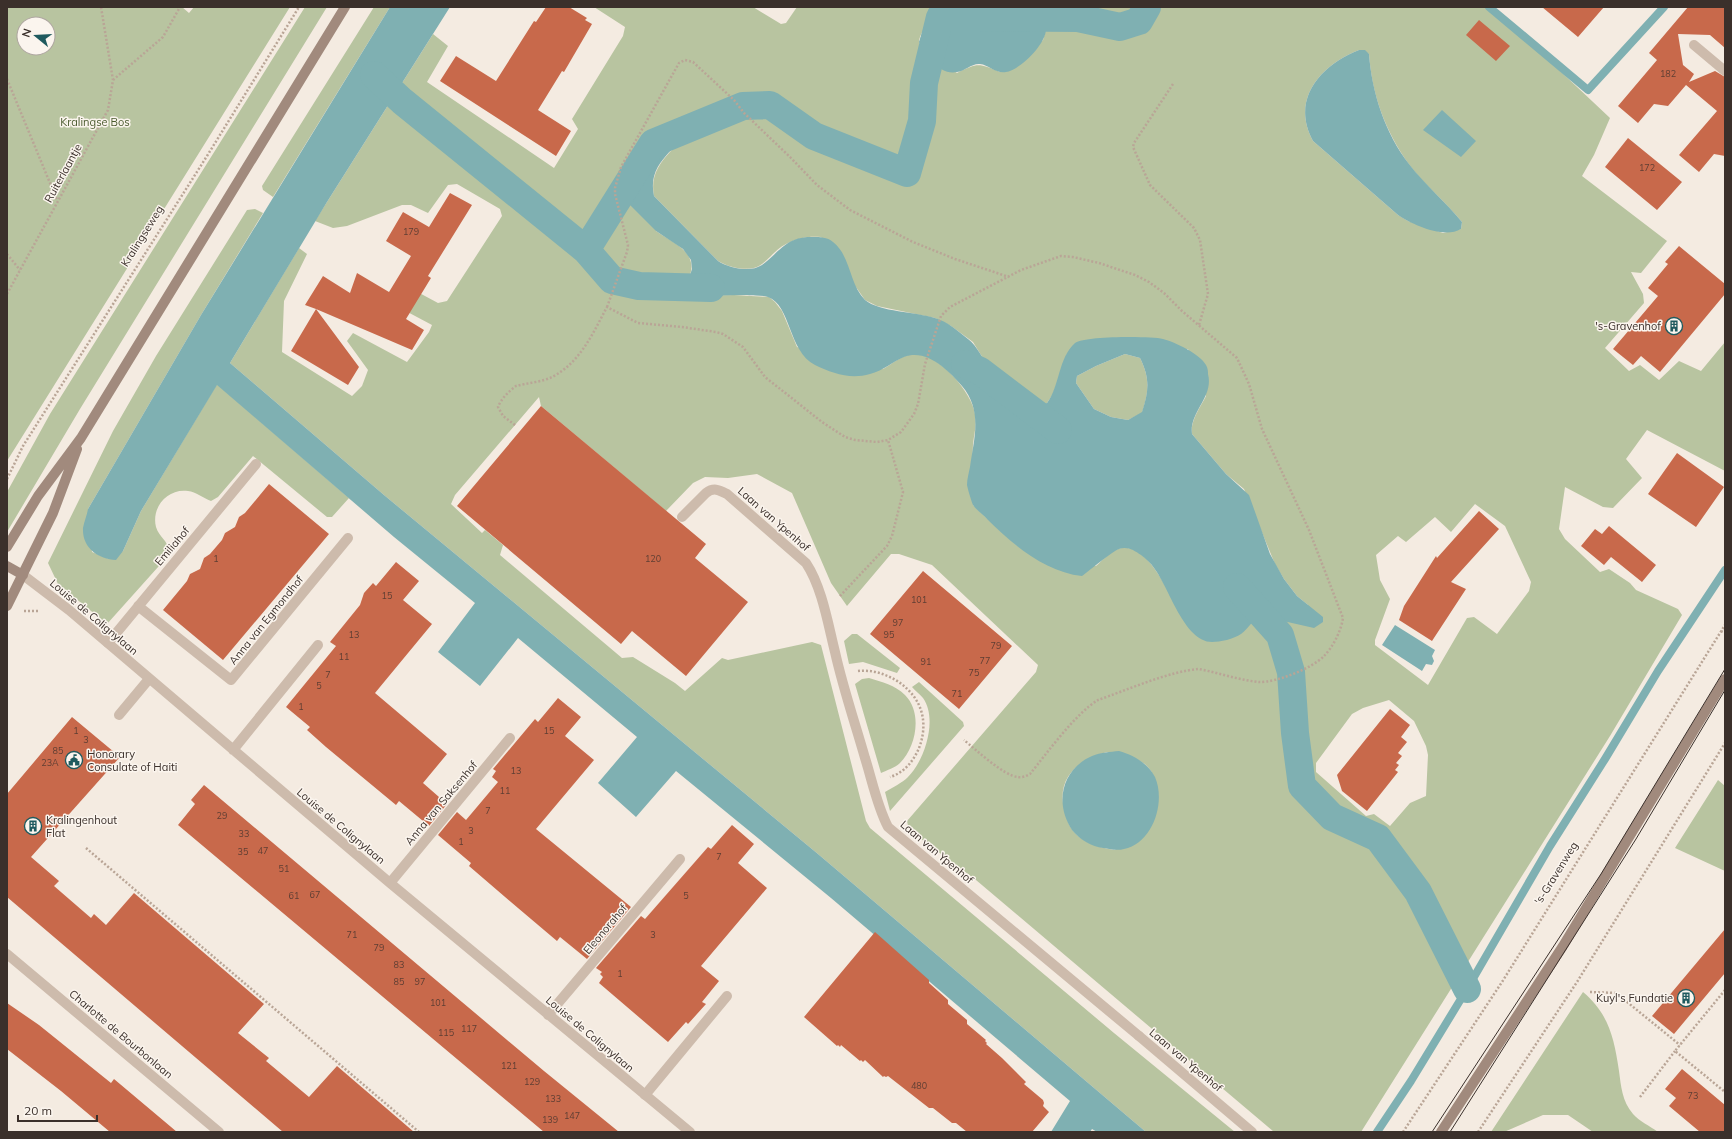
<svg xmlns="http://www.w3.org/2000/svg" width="1732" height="1139" font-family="Mulish,sans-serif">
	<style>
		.green { fill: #b8c4a0; fill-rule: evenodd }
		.water { fill: #7fb0b2; fill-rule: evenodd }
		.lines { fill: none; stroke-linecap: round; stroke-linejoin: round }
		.stream { stroke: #7fb0b2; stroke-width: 8 }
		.canal { stroke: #7fb0b2; stroke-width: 28 }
		.building { fill: #c8694b }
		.path { stroke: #b9a596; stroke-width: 2.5; stroke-dasharray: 2 2; stroke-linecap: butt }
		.lane { stroke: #cdbbac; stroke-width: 10 }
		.street { stroke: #cdbbac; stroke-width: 10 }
		.secondary { stroke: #a18a7d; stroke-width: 10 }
		.tram { stroke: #3b302b; stroke-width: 1 }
		.labels { text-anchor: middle; stroke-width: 3; stroke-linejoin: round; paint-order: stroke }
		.number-label { font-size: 9px; fill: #5e3e33 }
		.park-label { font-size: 11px; fill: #4a5a2e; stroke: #fbf5ee }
		.street-label { font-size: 11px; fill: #3b302b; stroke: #fbf5ee }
		.poi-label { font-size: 11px; fill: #3b302b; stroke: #fbf5ee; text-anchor: end }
	</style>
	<rect width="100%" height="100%" fill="#f4ebe1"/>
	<path class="green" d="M 7,7 L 182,7 L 189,13 L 194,7 L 290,7 L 7,461 ZM 24,24 L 48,24 L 48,48 L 24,48 Z
		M 305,7 L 327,7 L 80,409 L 7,532 L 7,492 L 50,414 Z
		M 374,7 L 390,7 L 273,197 L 263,190 L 262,186 Z
		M 594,7 L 753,7 L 781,24 L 786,23 L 797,7 L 988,7 L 954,20 L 925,27 C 922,32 919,38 919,42 C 921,51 949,67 957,73 C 978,63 978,63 1000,72 L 1043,40 L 1046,29 L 1039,7 L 1492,7 L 1610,118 L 1594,155 L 1582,176 L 1667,241 L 1641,273 L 1631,272 L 1643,294 L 1644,303 L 1605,348 L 1629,371 L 1640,365 L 1659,380 L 1679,361 L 1701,371 L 1725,342 L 1725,471 L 1647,430 L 1626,459 L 1642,478 L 1613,508 L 1603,507 L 1565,487 L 1559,529 L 1565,539 L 1600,572 L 1609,569 L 1630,583 L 1636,590 L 1678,609 L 1682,615 L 1610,736 L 1361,1132 L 1274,1132 L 976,880 L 909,830 L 907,821 L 1036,672 L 1038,665 L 932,565 L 899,554 L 891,554 L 847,606 L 831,583 L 792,493 L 757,474 L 728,478 L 705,477 L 693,483 L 666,511 L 541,406 L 539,397 L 455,495 L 451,504 L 482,533 L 485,530 L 503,545 L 500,555 L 622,658 L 633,657 L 675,683 L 685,691 L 722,658 L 728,660 L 812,642 L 821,645 L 866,821 L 870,828 L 1114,1033 L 1235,1132 L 1146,1132 L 818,854 L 384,495 L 230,363 L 299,248 L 307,254 L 284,301 L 282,352 L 352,396 L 362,386 L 368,370 L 347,341 L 353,333 L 407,362 L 429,332 L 432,325 L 385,300 L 397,281 L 438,303 L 447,301 L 502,216 L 500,209 L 457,184 L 448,185 L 428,213 L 411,205 L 402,205 L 347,226 L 333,228 L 315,221 L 433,34 L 448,46 L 427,82 L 554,168 L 578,129 L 572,119 L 623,36 L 625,27 ZM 1359,50 L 1369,54 C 1372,95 1385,130 1408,163 C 1424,185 1446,202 1462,222 L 1461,229 L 1443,233 L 1408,221 L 1398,215 L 1313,141 C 1290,99 1321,65 1359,50 ZM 693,119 C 684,149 647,159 654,196 L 718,261 C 730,268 751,273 762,264 C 770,258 776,249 786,244 C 798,238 808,236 821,237 L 865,300 L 877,306 L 935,318 L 951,326 L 973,342 L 989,368 L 1002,393 L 1012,405 L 1023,408 L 1047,403 L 1053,394 L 1067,354 L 1188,349 L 1206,396 C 1200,408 1190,421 1192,434 L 1226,474 L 1244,489 L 1275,564 L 1284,579 L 1297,596 L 1308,605 L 1269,616 L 1261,616 L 1255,619 L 1251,623 L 1178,610 C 1168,592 1146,539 1118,549 C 1110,551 1102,561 1096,566 L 1019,547 L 996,527 L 973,505 C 973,485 972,464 973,444 C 974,434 977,425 975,414 C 972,392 938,352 913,354 C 902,355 892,364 883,369 L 797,347 L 782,311 L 775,302 L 769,297 L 734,295 L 675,296 L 681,280 L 690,275 C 698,251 671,242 656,231 L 644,154 L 672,124 ZM 1475,504 L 1505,526 L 1531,582 L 1529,591 L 1497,634 L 1474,617 L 1467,618 L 1428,685 L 1375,645 L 1375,640 L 1390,599 L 1380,580 L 1376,555 L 1398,536 L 1406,542 L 1435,517 L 1451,532 ZM 1389,700 L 1414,721 L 1426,746 L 1428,755 L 1426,796 L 1410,803 L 1390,826 L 1374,814 L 1366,816 L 1316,772 L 1316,763 L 1352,714 L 1363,708 ZM 1107,752 C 1140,759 1155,760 1158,798 L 1115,850 C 1102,848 1089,845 1078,836 C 1071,830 1067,821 1065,812 C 1055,779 1077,760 1107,752 Z
		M 255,209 L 263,213 L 201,315 L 88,509 L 92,552 L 109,559 L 123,551 L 141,511 L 217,384 L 349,498 L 332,517 L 327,517 L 253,456 L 218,497 L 211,501 C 203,498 196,492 188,491 C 168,488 151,507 156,527 C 160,540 172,541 167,557 L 107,624 L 58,584 L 48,563 L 113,431 L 156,356 L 247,210 Z
		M 1125,354 L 1140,358 C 1150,378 1149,391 1142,413 L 1128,420 L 1111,417 L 1094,409 L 1076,383 L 1077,376 L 1096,366 Z
		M 852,634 L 857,634 L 900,668 L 897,673 L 863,662 L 849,664 L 844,641 Z
		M 869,678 C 882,682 895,685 905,695 C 923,713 916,747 900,763 C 895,768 887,770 881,773 L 855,684 L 862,679 Z
		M 919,682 L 963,722 L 964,726 L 890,811 L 885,792 C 893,787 902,783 908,777 C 925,760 938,719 923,698 C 920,694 915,691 912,687 Z
		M 1718,780 L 1725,786 L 1725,871 L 1675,848 Z
		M 1583,992 C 1609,1014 1614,1038 1619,1071 C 1621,1086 1622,1101 1633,1114 C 1639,1121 1650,1126 1658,1132 L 1593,1132 L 1568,1115 L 1543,1115 L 1504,1132 L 1491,1132 Z"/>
	<path class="water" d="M 390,7 L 450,7 L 327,202 L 230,363 L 384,495 L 818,854 L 1146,1132 L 1097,1132 L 1092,1129 L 1090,1132 L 1051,1132 L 1070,1101 L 831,898 L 676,771 L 636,817 L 598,783 L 637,737 L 518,638 L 480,686 L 438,652 L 475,603 L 394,537 L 217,385 L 141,511 L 123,551 L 116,560 C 98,559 82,548 83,528 C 84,522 87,515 88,509 L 201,315 Z
		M 988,7 L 1039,7 C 1043,13 1046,23 1046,30 C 1045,45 1020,70 1006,72 C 996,74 989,65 980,64 C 972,63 965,71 957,72 C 940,76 926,55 919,42 L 924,27 L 954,20 Z
		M 1359,50 L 1365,50 L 1369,54 C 1372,93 1385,133 1409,164 C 1425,185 1446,202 1462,222 L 1461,229 C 1444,239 1413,225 1398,215 L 1313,141 C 1290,99 1321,65 1359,50 Z
		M 1442,110 L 1476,141 L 1461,157 L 1423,130 Z
		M 690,114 L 693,119 C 683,149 646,159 654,196 L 718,261 C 729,268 750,273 762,265 C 780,252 786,236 813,237 C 820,237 827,237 833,242 C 851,256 849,284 865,300 C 879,312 917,312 935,318 C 948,322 958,331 968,339 C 987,353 1000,407 1023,408 C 1030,408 1039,405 1047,403 C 1060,386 1058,358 1075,343 C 1085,336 1150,336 1163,339 C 1175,342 1200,354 1206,365 C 1208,368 1208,372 1208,374 C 1214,397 1189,412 1192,434 L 1226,474 L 1249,495 L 1270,554 L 1284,579 L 1297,596 L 1323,617 L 1323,622 L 1314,628 L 1261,616 C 1252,620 1249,628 1241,634 C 1234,639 1220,642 1212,642 C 1184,642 1169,587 1154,568 C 1151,563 1146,559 1141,555 C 1134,550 1127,546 1119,549 C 1114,550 1089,571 1082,576 C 1046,572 1013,545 988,520 C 984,515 976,510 973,505 C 971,500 968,490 967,485 C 967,479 969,472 970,467 C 974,438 983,411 962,386 C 949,371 927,348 904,357 C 892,362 883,371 870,374 C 850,380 832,373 815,365 C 788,351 791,305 768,297 C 762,295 754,296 747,295 C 725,295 703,296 681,297 L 676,296 L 670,293 L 672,288 L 690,275 L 692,269 L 691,260 L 683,249 L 656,231 L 629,204 L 624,191 L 624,179 C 636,165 673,115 690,114 ZM 1125,354 L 1140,358 C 1150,378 1149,391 1142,412 L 1128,420 L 1111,417 L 1094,409 L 1076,383 L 1077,376 L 1096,366 Z
		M 1395,625 L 1435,650 L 1432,656 L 1434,661 L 1432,665 L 1426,664 L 1422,671 L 1382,645 Z
		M 1119,751 C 1133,755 1148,763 1155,777 C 1166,802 1153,843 1124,849 C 1117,851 1110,849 1103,848 C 1092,847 1079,839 1072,830 C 1054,803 1062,769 1092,756 C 1101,752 1110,752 1119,751 Z"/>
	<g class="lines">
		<path class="stream" d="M 1489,7 L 1588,90 L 1664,7
			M 1377,1132 L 1411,1081 L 1467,989 L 1550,846 L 1605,759 L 1658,671 L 1725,570"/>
		<path class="canal" d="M 374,75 L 402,101 L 586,250 L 653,143 L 743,106 L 770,105 L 814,136 L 907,173 L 922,121 L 924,83 L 940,17 L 1078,18 L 1120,27 L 1139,21 L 1147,7
			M 586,250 L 612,280 L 639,286 L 711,288
			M 965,364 L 980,371 L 1058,430
			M 1237,587 L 1280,635 L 1291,672 L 1295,733 L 1302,786 L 1332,817 L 1378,838 L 1418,892 L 1467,989"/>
	</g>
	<path class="building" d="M 546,7 L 569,7 L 587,18 L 585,20 L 592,24 L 564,72 L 562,71 L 538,110 L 571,131 L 556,156 L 440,81 L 456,56 L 496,81 L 534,21 L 536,22 Z
		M 1542,7 L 1604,7 L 1578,37 Z
		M 1688,7 L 1725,7 L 1725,48 L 1710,35 L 1678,34 L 1683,65 L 1694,74 L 1689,82 L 1715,71 L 1725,77 L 1725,156 L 1714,154 L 1699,172 L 1679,155 L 1717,111 L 1686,85 L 1668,106 L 1654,104 L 1638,123 L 1618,106 L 1657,60 L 1649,53 Z
		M 1479,20 L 1510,46 L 1496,61 L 1466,35 Z
		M 1628,138 L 1682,182 L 1657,210 L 1605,167 Z
		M 450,193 L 472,205 L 428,276 L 431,278 L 406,319 L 424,330 L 412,350 L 316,309 L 359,367 L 348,385 L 291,351 L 316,309 L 305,305 L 323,276 L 350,293 L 357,273 L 389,292 L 411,256 L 386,241 L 403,212 L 429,227 Z
		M 1679,246 L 1725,284 L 1725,294 L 1660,372 L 1641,356 L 1633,365 L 1613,349 L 1658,296 L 1648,288 L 1668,264 L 1665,262 Z
		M 541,406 L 706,544 L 695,558 L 748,602 L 686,676 L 632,631 L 621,644 L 457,506 Z
		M 1677,453 L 1724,487 L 1696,527 L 1648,494 Z
		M 269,484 L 329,534 L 223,660 L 163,610 L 187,581 L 190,574 L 200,569 L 204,558 L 210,554 L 222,540 L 225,533 L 235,527 L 239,517 L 245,513 Z
		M 1479,511 L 1499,529 L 1451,582 L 1466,589 L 1432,641 L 1399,620 L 1404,606 L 1436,556 L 1437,558 Z
		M 1609,526 L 1656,565 L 1642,582 L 1611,557 L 1604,565 L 1581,546 L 1595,529 L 1602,534 Z
		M 396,562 L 419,581 L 403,600 L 432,624 L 375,693 L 447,754 L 423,783 L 447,804 L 429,826 L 399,801 L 396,805 L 326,747 L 307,730 L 310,727 L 286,707 L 336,646 L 330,642 L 360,605 L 364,593 L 373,583 L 376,586 Z
		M 923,571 L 1012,646 L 959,709 L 870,634 Z
		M 558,698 L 581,717 L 565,736 L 594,760 L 536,829 L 631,907 L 587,959 L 560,937 L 557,941 L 518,908 L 469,866 L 471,863 L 438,835 L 457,812 L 466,820 L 498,782 L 492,777 L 496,771 L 493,769 L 535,719 L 538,722 Z
		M 1390,709 L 1410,725 L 1401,737 L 1407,742 L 1398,753 L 1402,756 L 1396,763 L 1399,765 L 1395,770 L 1398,772 L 1367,811 L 1342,791 L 1337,775 Z
		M 72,717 L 120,757 L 31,857 L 59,881 L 54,886 L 91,918 L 94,914 L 106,925 L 134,893 L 264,1004 L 238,1033 L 269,1058 L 266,1061 L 309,1097 L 337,1066 L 414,1132 L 283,1132 L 7,897 L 7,794 Z
		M 204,785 L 544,1071 L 619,1132 L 544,1132 L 178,825 L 195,804 L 191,800 Z
		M 732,825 L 754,844 L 738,863 L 767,888 L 701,966 L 719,981 L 702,1002 L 706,1004 L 688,1024 L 686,1022 L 668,1042 L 599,983 L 603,977 L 600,974 L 602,972 L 596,968 L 641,916 L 645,919 L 708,847 L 711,849 Z
		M 1725,929 L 1725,973 L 1674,1034 L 1652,1016 Z
		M 875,932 L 929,980 L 929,983 L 948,1000 L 948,1004 L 967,1020 L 967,1024 L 986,1040 L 985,1041 L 987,1043 L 986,1044 L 1002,1058 L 1026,1082 L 1024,1084 L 1043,1100 L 1044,1103 L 1043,1106 L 1049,1112 L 1032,1132 L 967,1132 L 956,1123 L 952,1123 L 933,1108 L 929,1108 L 888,1076 L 886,1077 L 884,1076 L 883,1077 L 865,1060 L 863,1062 L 861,1060 L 860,1061 L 841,1045 L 840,1047 L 838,1045 L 837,1046 L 804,1017 Z
		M 7,1003 L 39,1025 L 111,1083 L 114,1079 L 177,1132 L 110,1132 L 61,1091 L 7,1049 Z
		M 1682,1069 L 1725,1105 L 1725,1132 L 1700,1132 L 1669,1106 L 1676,1098 L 1665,1089 Z"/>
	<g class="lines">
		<path class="path" d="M 7,79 L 57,200
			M 113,80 L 163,37 L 180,7
			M 1173,84 L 1134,143 L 1133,147 L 1150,185 L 1194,228 L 1200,240 L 1208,294 L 1199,325
			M 7,254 L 20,270
			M 7,294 L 108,110 L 113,80 L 101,7
			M 607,307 L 627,252 L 628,245 L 615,194 L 615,188 L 621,167 L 679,63 L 685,60 L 693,62 L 734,100 L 744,113 L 790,157 L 817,185 L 850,210 L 913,242 L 955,259 L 1009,277
			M 515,425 L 503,416 L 498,407 C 501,399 509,391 516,386 C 527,383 542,382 552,377 C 580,363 593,333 607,307 L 638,323 L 682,327 L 716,332 L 723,334 L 743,347 L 765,377 L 822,422 L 845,437 L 855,440 L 877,442 L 888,440 L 901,432 L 914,414 L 918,404 L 925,364 L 941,316 L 950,307 L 1021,270 L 1061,256 L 1073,257 L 1099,263 L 1135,275 L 1149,282 L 1164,293 L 1182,311 L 1237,358 L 1249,384 L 1262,429 L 1309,530 L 1343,618 C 1341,631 1333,647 1324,656 C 1313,668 1275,683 1259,682 C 1239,680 1219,673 1199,669 C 1170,671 1127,690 1098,700 C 1076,713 1047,753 1030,774 C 1026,776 1022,778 1018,777 C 1004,776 975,749 964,740
			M 7,479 L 23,446 L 207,156 L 299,7
			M 840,596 L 887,546 L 892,536 L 903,492 L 888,440
			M 24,611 L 39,611
			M 1721,631 L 1725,633
			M 858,671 C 884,668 916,687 922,714 C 928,738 914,770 890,777
			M 86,848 L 419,1132
			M 1725,990 L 1675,1051 L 1725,1092
			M 1590,992 L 1616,993 L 1680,1045
			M 1640,1097 L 1675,1051
			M 1403,1132 L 1502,982 L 1725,625
			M 1478,1132 L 1577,982 L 1725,743"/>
		<path class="lane" d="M 682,517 L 706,493 C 714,487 719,490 727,494 L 806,563 C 822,587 828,624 835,652 C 843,688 855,723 865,758 C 872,780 877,806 888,827 L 1139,1036
			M 138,606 L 231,680 L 348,538
			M 108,643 L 256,464
			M 119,715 L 149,679
			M 645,1095 L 727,996"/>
		<path class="street" d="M 1694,45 L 1725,71
			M 23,575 L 69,610 L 390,883 L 690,1132
			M 233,750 L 318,645
			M 390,883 L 510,738
			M 7,954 L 219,1132
			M 548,1015 L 680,859
			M 1139,1036 L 1252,1132"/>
		<path class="secondary" d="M 7,547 L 38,496 L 81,438 L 345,7
			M 7,566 L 23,575
			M 7,606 L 53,513 L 77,449
			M 1441,1132 L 1563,946 L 1725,679"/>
		<path class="tram" d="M 1432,1132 L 1601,874 L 1725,669
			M 1450,1132 L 1636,839 L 1725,690"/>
	</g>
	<defs>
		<g id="building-ring" transform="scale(0.9)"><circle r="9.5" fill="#fbf5ee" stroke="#1f5a5e" stroke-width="1.5"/><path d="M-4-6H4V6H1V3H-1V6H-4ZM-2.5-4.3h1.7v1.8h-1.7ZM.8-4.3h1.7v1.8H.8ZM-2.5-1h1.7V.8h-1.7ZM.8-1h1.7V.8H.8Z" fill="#1f5a5e"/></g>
		<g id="civic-ring" transform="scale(0.9)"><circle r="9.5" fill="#fbf5ee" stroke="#1f5a5e" stroke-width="1.5"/><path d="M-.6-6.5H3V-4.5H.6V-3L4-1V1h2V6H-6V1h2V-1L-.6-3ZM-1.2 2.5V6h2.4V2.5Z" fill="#1f5a5e"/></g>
	</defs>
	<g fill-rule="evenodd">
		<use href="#building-ring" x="1674" y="326"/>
		<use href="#civic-ring" x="74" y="760"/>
		<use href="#building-ring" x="33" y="826"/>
		<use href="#building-ring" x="1686" y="998"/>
	</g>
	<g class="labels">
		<g class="number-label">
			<text x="1668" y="77">182</text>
			<text x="1647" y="171">172</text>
			<text x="411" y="235">179</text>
			<text x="216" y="562">1</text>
			<text x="653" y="562">120</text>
			<text x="387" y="599">15</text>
			<text x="919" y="603">101</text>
			<text x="898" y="626">97</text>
			<text x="354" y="638">13</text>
			<text x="889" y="638">95</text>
			<text x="996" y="649">79</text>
			<text x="344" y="660">11</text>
			<text x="985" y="664">77</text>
			<text x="926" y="665">91</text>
			<text x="974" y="676">75</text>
			<text x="328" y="678">7</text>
			<text x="319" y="689">5</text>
			<text x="957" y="697">71</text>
			<text x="301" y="710">1</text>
			<text x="76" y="734">1</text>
			<text x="549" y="734">15</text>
			<text x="86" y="743">3</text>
			<text x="58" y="754">85</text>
			<text x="50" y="766">23A</text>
			<text x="516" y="774">13</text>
			<text x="505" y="794">11</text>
			<text x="488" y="814">7</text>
			<text x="222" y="819">29</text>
			<text x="471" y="834">3</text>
			<text x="244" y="837">33</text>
			<text x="461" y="845">1</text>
			<text x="263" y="854">47</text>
			<text x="243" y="855">35</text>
			<text x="719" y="860">7</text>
			<text x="284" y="872">51</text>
			<text x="315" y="898">67</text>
			<text x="294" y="899">61</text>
			<text x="686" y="899">5</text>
			<text x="352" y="938">71</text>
			<text x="653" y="938">3</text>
			<text x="379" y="951">79</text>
			<text x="399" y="968">83</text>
			<text x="620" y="977">1</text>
			<text x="399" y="985">85</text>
			<text x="420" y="985">97</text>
			<text x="438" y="1006">101</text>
			<text x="469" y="1032">117</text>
			<text x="446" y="1036">115</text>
			<text x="509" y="1069">121</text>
			<text x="532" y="1085">129</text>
			<text x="919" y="1089">480</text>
			<text x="1693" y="1099">73</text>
			<text x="553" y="1102">133</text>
			<text x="572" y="1119">147</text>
			<text x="550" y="1123">139</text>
		</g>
		<g class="park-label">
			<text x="95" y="126">Kralingse Bos</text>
		</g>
		<g class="street-label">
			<text transform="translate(63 173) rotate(-61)" y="4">Ruiterlaantje</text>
			<text transform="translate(142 236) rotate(-58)" y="4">Kralingseweg</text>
			<text transform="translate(774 519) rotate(41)" y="4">Laan van Ypenhof</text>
			<text transform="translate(172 546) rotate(-50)" y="4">Emiliahof</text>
			<text transform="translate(94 617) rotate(40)" y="4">Louise de Colignylaan</text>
			<text transform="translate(266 620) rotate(-51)" y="4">Anna van Egmondhof</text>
			<text transform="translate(441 803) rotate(-50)" y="4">Anna van Saksenhof</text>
			<text transform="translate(341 826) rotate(40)" y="4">Louise de Colignylaan</text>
			<text transform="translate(937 852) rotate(40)" y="4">Laan van Ypenhof</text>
			<text transform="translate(1556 873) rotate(-58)" y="4">'s-Gravenweg</text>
			<text transform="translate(605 929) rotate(-50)" y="4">Eleonorahof</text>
			<text transform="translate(121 1034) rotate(40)" y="4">Charlotte de Bourbonlaan</text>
			<text transform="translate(590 1034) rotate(40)" y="4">Louise de Colignylaan</text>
			<text transform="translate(1186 1060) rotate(40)" y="4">Laan van Ypenhof</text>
		</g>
		<g class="poi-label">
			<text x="1661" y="330">'s-Gravenhof</text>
			<text x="87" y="758" text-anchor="start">Honorary<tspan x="87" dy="13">Consulate of Haiti</tspan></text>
			<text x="46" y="824" text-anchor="start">Kralingenhout<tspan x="46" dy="13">Flat</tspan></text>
			<text x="1673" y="1002">Kuyl's Fundatie</text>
		</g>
	</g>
	<rect width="1732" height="1139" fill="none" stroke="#3b302b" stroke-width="16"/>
	<g transform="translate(36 36) rotate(288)"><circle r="19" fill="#fbf5ee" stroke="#aea6a0"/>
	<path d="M0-3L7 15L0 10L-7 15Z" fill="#1f5a5e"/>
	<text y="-6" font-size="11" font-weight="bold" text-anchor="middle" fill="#3b302b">N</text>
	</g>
	<path d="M18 1115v6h79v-6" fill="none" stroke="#3b302b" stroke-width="2"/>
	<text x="24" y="1115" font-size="12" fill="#3b302b" stroke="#fbf5ee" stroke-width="3" paint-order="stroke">20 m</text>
</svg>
